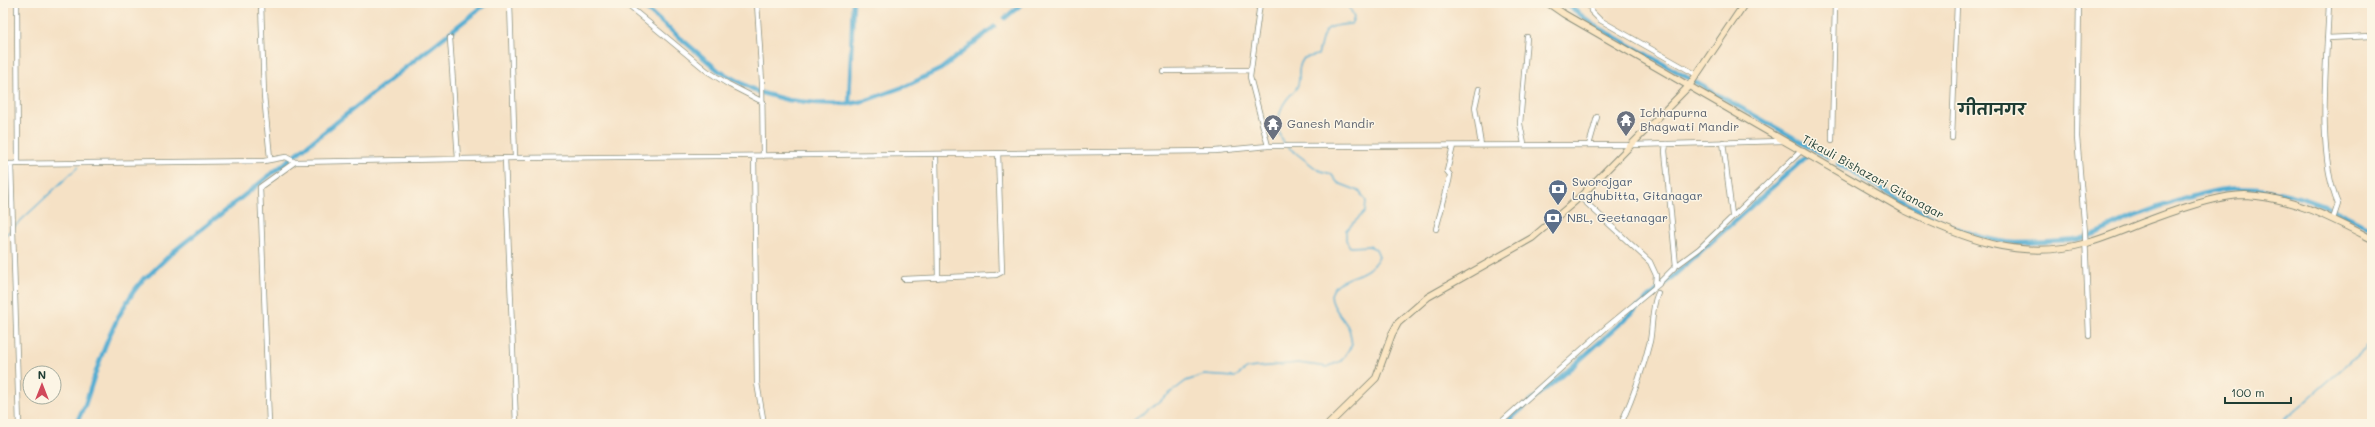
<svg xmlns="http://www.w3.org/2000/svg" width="2375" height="427" font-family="Mali,'Playpen Sans Deva',sans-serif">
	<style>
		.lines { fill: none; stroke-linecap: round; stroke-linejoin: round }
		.stream { stroke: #55add2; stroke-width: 1.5 }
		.canal { stroke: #55add2; stroke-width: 4.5 }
		.street-casing { stroke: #8a8f7c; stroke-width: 6 }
		.secondary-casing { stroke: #8a8f7c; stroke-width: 8 }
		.street { stroke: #fff; stroke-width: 4.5 }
		.secondary { stroke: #fbe6c3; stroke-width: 6 }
		.labels { text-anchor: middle; stroke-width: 3; stroke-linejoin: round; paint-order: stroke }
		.worship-label { font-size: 12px; fill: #5b616d; stroke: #fcf5e5; text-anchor: start }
		.street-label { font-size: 12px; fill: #1f3d34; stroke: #fcf5e5 }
		.service-label { font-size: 12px; fill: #4e5e75; stroke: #fcf5e5; text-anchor: start }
		.district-label { font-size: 16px; font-weight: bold; fill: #1f3d34; stroke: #fcf5e5 }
	</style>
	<rect width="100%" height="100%" fill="#fcf5e5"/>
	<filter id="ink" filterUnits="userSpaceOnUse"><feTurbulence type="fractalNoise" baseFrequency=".025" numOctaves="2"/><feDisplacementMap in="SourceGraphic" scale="8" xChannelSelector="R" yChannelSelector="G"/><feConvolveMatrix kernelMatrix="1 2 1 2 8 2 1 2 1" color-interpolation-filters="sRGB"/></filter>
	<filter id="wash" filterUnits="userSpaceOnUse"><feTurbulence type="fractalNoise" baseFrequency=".012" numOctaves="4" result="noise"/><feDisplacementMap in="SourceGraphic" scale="16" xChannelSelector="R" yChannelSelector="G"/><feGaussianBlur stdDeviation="0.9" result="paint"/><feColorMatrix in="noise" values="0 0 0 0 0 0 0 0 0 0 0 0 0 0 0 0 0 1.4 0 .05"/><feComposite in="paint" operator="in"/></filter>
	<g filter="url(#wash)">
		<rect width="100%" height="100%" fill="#f5e1c5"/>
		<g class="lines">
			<path class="stream" d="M 1285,145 C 1275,131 1277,112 1287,99 C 1290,95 1295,91 1297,87 C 1302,77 1295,70 1304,58 L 1318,55 C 1325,28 1322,26 1351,24 L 1354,18 L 1348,3
				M 15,226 L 78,167
				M 3,237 L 12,229
				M 1129,424 L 1186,381 L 1204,375 L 1235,377 L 1248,368 L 1298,363 L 1327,367 L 1341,361 L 1352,345 C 1351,340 1351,333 1348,327 C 1344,319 1327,302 1332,292 C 1341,272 1367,281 1379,256 L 1376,249 L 1369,246 L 1350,247 L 1346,240 L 1346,230 L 1365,212 L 1366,201 L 1359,191 L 1338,183 L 1331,174 L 1318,170 L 1288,147
				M 2280,424 L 2372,342"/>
			<path class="canal" d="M 639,3 L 719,71 L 758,92 L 788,100 L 817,103 L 849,104 L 864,101 L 906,86 L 941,69 L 994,27
				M 1565,3 L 1594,25 L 1828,157
				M 1005,18 L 1023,3
				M 849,104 L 853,3
				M 1838,164 C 1889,192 1957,240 2016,243 C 2031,243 2066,242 2080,239 C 2101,233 2121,221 2141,214 C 2166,204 2193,195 2219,190 C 2272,182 2327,204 2372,229
				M 148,276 L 174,251 L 487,3
				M 84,408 C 99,362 112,316 144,278
				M 76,424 L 82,411
				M 1504,424 L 1573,366 L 1806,157"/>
		</g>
	</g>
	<g filter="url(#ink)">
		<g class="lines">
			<g class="street-casing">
				<path id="street" d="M 17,3 L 18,164
					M 261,3 L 264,95 L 270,158
					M 510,3 L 515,158
					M 625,3 L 707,71 L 728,84 L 763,102
					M 757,3 L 762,82 L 763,156
					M 1260,3 L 1250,77 L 1268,146
					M 1590,3 L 1591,11 L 1600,20 L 1697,75
					M 2079,3 L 2077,137 L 2085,233 L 2089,336
					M 2329,3 C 2327,59 2316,154 2338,204 L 2333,219
					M 450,38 L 458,159
					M 2327,38 L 2372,36
					M 1163,71 L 1250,70
					M 1479,89 L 1475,107 L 1481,145
					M 1952,138 L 1957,3
					M 1832,140 L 1835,3
					M 1723,142 L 1732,215
					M 1524,144 L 1520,124 L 1527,37
					M 1589,145 L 1597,117
					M 936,155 L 938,278
					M 754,156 L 757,383 L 764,424
					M 505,158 L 516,424
					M 295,162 L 515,158 L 1215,151 L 1268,146 L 1631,145 L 1783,141
					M 3,164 L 264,161 L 286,157 L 295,162 L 260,187 L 269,424
					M 11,164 L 19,424
					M 1580,197 L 1650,262 L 1656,275 L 1655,287
					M 1436,229 L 1449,181 L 1450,175 L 1447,171 L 1453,146
					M 1676,266 L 1699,249 L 1802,150
					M 904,279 L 996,275 L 1002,272 L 998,153
					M 1656,286 L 1676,266 L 1665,151 L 1666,144
					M 771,424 L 804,424
					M 1499,424 L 1608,326 L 1659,284
					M 1621,424 C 1633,397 1643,370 1650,341 C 1653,325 1651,308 1658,293"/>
			</g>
			<g class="secondary-casing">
				<path id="secondary" d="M 1548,3 L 1564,14 L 1904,210 C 1962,238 2020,262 2087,243 C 2109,237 2130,227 2152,219 C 2176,210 2219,195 2245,195 C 2292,197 2331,218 2372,239
					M 1329,424 L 1376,378 L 1392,334 L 1398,323 L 1428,297 L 1532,238 L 1580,197 L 1689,86 L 1745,3"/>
			</g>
			<use href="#street" class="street"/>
			<use href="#secondary" class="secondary"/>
		</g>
	</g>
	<defs>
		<g id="temple-pin" transform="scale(1)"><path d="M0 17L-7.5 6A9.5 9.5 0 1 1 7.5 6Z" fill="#6b7280" stroke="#fcf5e5"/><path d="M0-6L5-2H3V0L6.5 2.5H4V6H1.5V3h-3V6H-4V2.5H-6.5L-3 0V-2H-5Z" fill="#fff"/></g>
		<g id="bank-pin" transform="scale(1)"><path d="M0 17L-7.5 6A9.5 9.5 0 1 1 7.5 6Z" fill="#5c6f8a" stroke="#fcf5e5"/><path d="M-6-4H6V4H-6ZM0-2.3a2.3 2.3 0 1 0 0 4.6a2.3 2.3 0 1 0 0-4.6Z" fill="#fff"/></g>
	</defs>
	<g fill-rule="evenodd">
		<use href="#temple-pin" x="1626" y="120"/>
		<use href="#temple-pin" x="1273" y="124"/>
		<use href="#bank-pin" x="1558" y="189"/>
		<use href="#bank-pin" x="1553" y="218"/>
	</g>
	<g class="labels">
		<g class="worship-label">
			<text x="1640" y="117">Ichhapurna<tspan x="1640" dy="14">Bhagwati Mandir</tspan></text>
			<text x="1287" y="128">Ganesh Mandir</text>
		</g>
		<g class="street-label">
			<text transform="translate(1873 177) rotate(29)" y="4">Tikauli Bishazari Gitanagar</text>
		</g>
		<g class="service-label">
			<text x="1572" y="186">Sworojgar<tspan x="1572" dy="14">Laghubitta, Gitanagar</tspan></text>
			<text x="1567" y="222">NBL, Geetanagar</text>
		</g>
		<g class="district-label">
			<text x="1992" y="115">गीतानगर</text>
		</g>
	</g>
	<rect width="2375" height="427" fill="none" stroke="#fcf5e5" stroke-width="16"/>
	<g transform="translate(42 385)"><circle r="19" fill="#fcf5e5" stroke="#a4ab9e"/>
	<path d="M0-3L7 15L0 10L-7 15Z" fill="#d1495b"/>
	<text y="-6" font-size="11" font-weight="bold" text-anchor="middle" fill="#1f3d34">N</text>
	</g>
	<path d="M2225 397v6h66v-6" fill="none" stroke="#1f3d34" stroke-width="2"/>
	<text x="2231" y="397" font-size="12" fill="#1f3d34" stroke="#fcf5e5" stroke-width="3" paint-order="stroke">100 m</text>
</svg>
